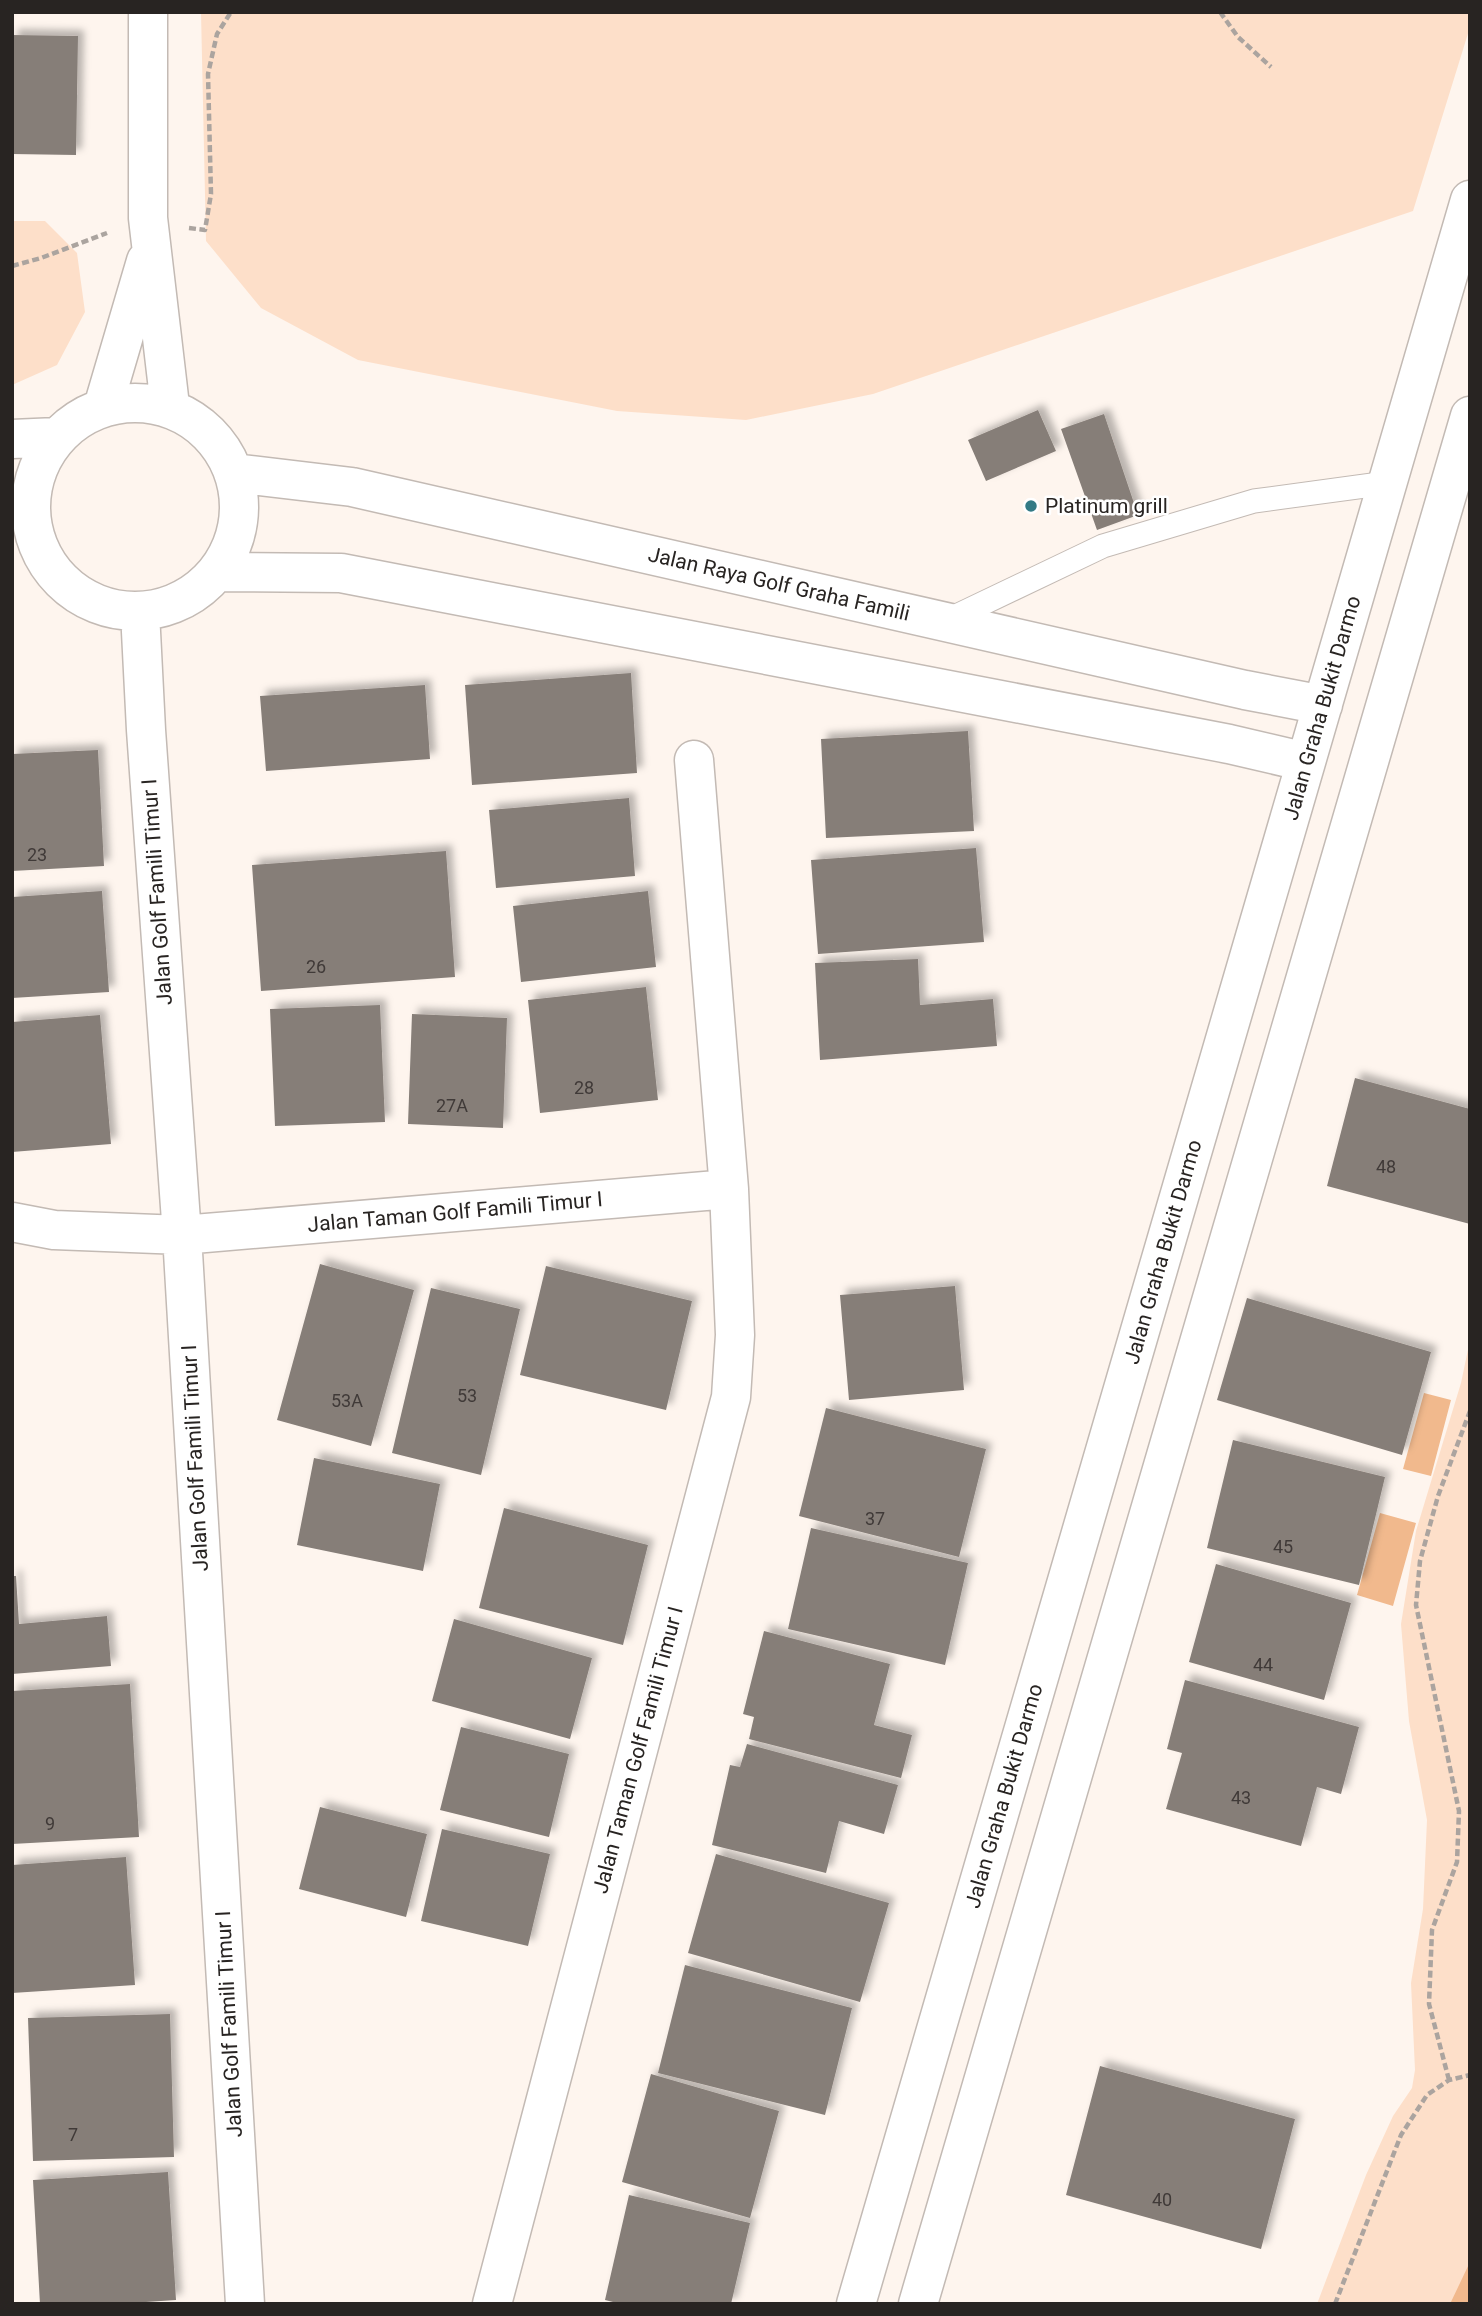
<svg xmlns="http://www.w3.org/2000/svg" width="1482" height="2316" font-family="Roboto,sans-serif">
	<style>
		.green { fill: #fddfc9 }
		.water { fill: #f1b98d }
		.building { fill: #867e78; filter: url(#shadow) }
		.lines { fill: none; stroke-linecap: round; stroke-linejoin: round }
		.service-casing { stroke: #c3bab4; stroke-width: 25 }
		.minor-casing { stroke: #c3bab4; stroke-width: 41 }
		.path { stroke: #aba49f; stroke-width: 4.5; stroke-dasharray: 7 3.5; stroke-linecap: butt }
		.service { stroke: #fff; stroke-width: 23 }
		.minor { stroke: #fff; stroke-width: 38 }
		.poi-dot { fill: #337a85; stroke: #fff; stroke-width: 2.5 }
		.labels { text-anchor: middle; stroke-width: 5; stroke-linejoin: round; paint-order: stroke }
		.number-label { font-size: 18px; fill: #403a38 }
		.poi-label { font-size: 21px; fill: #282422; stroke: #fff; text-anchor: start }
		.street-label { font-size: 21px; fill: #282422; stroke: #fff }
	</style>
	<defs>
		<filter id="shadow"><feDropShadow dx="6" dy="-6" stdDeviation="3.5" flood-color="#0004"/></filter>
	</defs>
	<rect width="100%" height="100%" fill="#fef5ee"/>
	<path class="green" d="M 201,12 L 1470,12 L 1470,27 L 1413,211 L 873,394 L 746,420 L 617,411 L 358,360 L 261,308 L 206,241 Z
		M 12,221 L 45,221 L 77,253 L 85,312 L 57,365 L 12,385 Z
		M 1470,1340 L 1470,2304 L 1317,2304 L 1366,2175 L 1393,2116 L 1412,2088 L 1415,2070 L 1411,1983 L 1423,1909 L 1427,1820 L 1409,1721 L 1401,1624 L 1416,1531 L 1461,1383 Z"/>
	<path class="water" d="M 1424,1393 L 1451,1400 L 1431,1476 L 1403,1469 Z
		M 1380,1513 L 1416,1523 L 1393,1606 L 1357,1595 Z
		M 1470,2262 L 1470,2304 L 1450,2304 Z"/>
	<path class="building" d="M 12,35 L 78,36 L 76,155 L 12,154 Z
		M 1038,410 L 1056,451 L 986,481 L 968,440 Z
		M 1104,414 L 1138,515 L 1097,530 L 1061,429 Z
		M 631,673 L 637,773 L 472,785 L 465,685 Z
		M 425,685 L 430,759 L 266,771 L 260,696 Z
		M 968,731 L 974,831 L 826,838 L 821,739 Z
		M 98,750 L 104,866 L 12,871 L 12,754 Z
		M 629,798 L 635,876 L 496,888 L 489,810 Z
		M 976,848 L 984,942 L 818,954 L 811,860 Z
		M 446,851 L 455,977 L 261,991 L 252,865 Z
		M 102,891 L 109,992 L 12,998 L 12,897 Z
		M 648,891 L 656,967 L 521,982 L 513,906 Z
		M 918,959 L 920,1005 L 993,999 L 997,1046 L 820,1060 L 815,963 Z
		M 646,987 L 658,1100 L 540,1113 L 528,1000 Z
		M 380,1005 L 385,1122 L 275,1126 L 270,1009 Z
		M 412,1014 L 507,1018 L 503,1128 L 408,1124 Z
		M 100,1015 L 111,1144 L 12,1152 L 12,1022 Z
		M 1355,1078 L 1470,1109 L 1470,1224 L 1327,1186 Z
		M 320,1264 L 414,1290 L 371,1446 L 277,1420 Z
		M 546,1266 L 692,1301 L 666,1410 L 520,1375 Z
		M 955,1286 L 964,1390 L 849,1400 L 840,1295 Z
		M 431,1288 L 520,1309 L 481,1475 L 392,1453 Z
		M 1247,1298 L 1431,1352 L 1402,1455 L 1217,1400 Z
		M 826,1408 L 986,1449 L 959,1557 L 799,1516 Z
		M 1233,1440 L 1385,1477 L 1359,1585 L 1207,1548 Z
		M 314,1458 L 440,1484 L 423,1571 L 297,1545 Z
		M 504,1508 L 648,1545 L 623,1645 L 479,1608 Z
		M 811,1528 L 968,1563 L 945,1665 L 788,1629 Z
		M 1216,1564 L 1351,1603 L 1324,1700 L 1189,1662 Z
		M 12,1576 L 16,1576 L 19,1624 L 107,1616 L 111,1666 L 12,1674 Z
		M 454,1619 L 592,1658 L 570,1739 L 432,1701 Z
		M 764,1631 L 890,1664 L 874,1725 L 912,1735 L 901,1778 L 749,1739 L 754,1717 L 743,1714 Z
		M 1185,1680 L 1359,1727 L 1341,1794 L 1317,1787 L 1301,1846 L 1166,1809 L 1182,1753 L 1167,1749 Z
		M 130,1684 L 139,1837 L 12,1844 L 12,1691 Z
		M 461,1727 L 569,1754 L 549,1837 L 440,1810 Z
		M 747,1744 L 898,1785 L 884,1834 L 839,1821 L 826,1873 L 712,1845 L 730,1765 L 740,1767 Z
		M 320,1807 L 427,1834 L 406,1917 L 299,1889 Z
		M 442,1829 L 550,1854 L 528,1946 L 421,1921 Z
		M 716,1854 L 889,1903 L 860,2002 L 688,1953 Z
		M 126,1857 L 135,1985 L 12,1993 L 12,1865 Z
		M 685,1965 L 852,2008 L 825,2115 L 658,2073 Z
		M 170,2014 L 174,2157 L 33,2161 L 28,2018 Z
		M 1100,2066 L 1295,2119 L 1261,2249 L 1066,2195 Z
		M 651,2074 L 779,2111 L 750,2218 L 622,2182 Z
		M 168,2172 L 176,2300 L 116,2304 L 40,2304 L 33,2180 Z
		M 629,2195 L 750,2223 L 731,2304 L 621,2304 L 605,2300 Z"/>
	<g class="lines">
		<g class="service-casing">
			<path id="service" d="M 946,621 L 1103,546 L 1254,501 L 1387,483"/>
		</g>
		<g class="minor-casing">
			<path id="minor" d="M 148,12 L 148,218 L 170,406
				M31 507a104 104 0 1 1 208 0a104 104 0 1 1-208 0Z
				M 103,407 L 146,261
				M 12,439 L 57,437
				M 234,473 L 352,487 L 1245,690 L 1323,705
				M 218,572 L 341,573 L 1229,744 L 1306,762
				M 140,612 L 146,730 L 182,1235 L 245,2304
				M 12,1222 L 54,1230 L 182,1235 L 729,1189
				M 492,2304 L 731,1397 L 735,1335 L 729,1189 L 694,760
				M 856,2304 L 1470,200
				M 918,2304 L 1470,416"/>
		</g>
		<path class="path" d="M 1220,12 L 1238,37 L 1271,67
			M 189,228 L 205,230 L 211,194 L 208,74 L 217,34 L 231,12
			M 12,266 L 41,258 L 107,233
			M 1449,2080 L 1429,2004 L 1432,1930 L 1457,1862 L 1459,1811 L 1416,1605 L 1420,1561 L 1438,1496 L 1470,1411
			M 1335,2304 L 1401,2135 L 1427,2095 L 1449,2080 L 1470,2075"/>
		<use href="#service" class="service"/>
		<use href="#minor" class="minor"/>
	</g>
	<circle class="poi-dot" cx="1031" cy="506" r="7"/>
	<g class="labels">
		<g class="number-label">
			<text x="37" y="861">23</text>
			<text x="316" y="973">26</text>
			<text x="584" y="1094">28</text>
			<text x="452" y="1112">27A</text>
			<text x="1386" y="1173">48</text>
			<text x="467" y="1402">53</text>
			<text x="347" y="1407">53A</text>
			<text x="875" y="1525">37</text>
			<text x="1283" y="1553">45</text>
			<text x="1263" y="1671">44</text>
			<text x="1241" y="1804">43</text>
			<text x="50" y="1830">9</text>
			<text x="73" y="2141">7</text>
			<text x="1162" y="2206">40</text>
		</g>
		<g class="poi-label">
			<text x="1045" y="513">Platinum grill</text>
		</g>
		<g class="street-label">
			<text transform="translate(779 584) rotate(13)" y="7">Jalan Raya Golf Graha Famili</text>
			<text transform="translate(1322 708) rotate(-74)" y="7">Jalan Graha Bukit Darmo</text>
			<text transform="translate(157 892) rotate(-94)" y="7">Jalan Golf Famili Timur I</text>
			<text transform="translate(455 1212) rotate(-5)" y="7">Jalan Taman Golf Famili Timur I</text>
			<text transform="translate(1163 1252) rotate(-74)" y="7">Jalan Graha Bukit Darmo</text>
			<text transform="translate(195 1458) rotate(-93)" y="7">Jalan Golf Famili Timur I</text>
			<text transform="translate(638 1750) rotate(-75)" y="7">Jalan Taman Golf Famili Timur I</text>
			<text transform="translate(1004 1796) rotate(-74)" y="7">Jalan Graha Bukit Darmo</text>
			<text transform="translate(229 2024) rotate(-93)" y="7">Jalan Golf Famili Timur I</text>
		</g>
	</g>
	<rect width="1482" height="2316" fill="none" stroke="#282422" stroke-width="28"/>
</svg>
